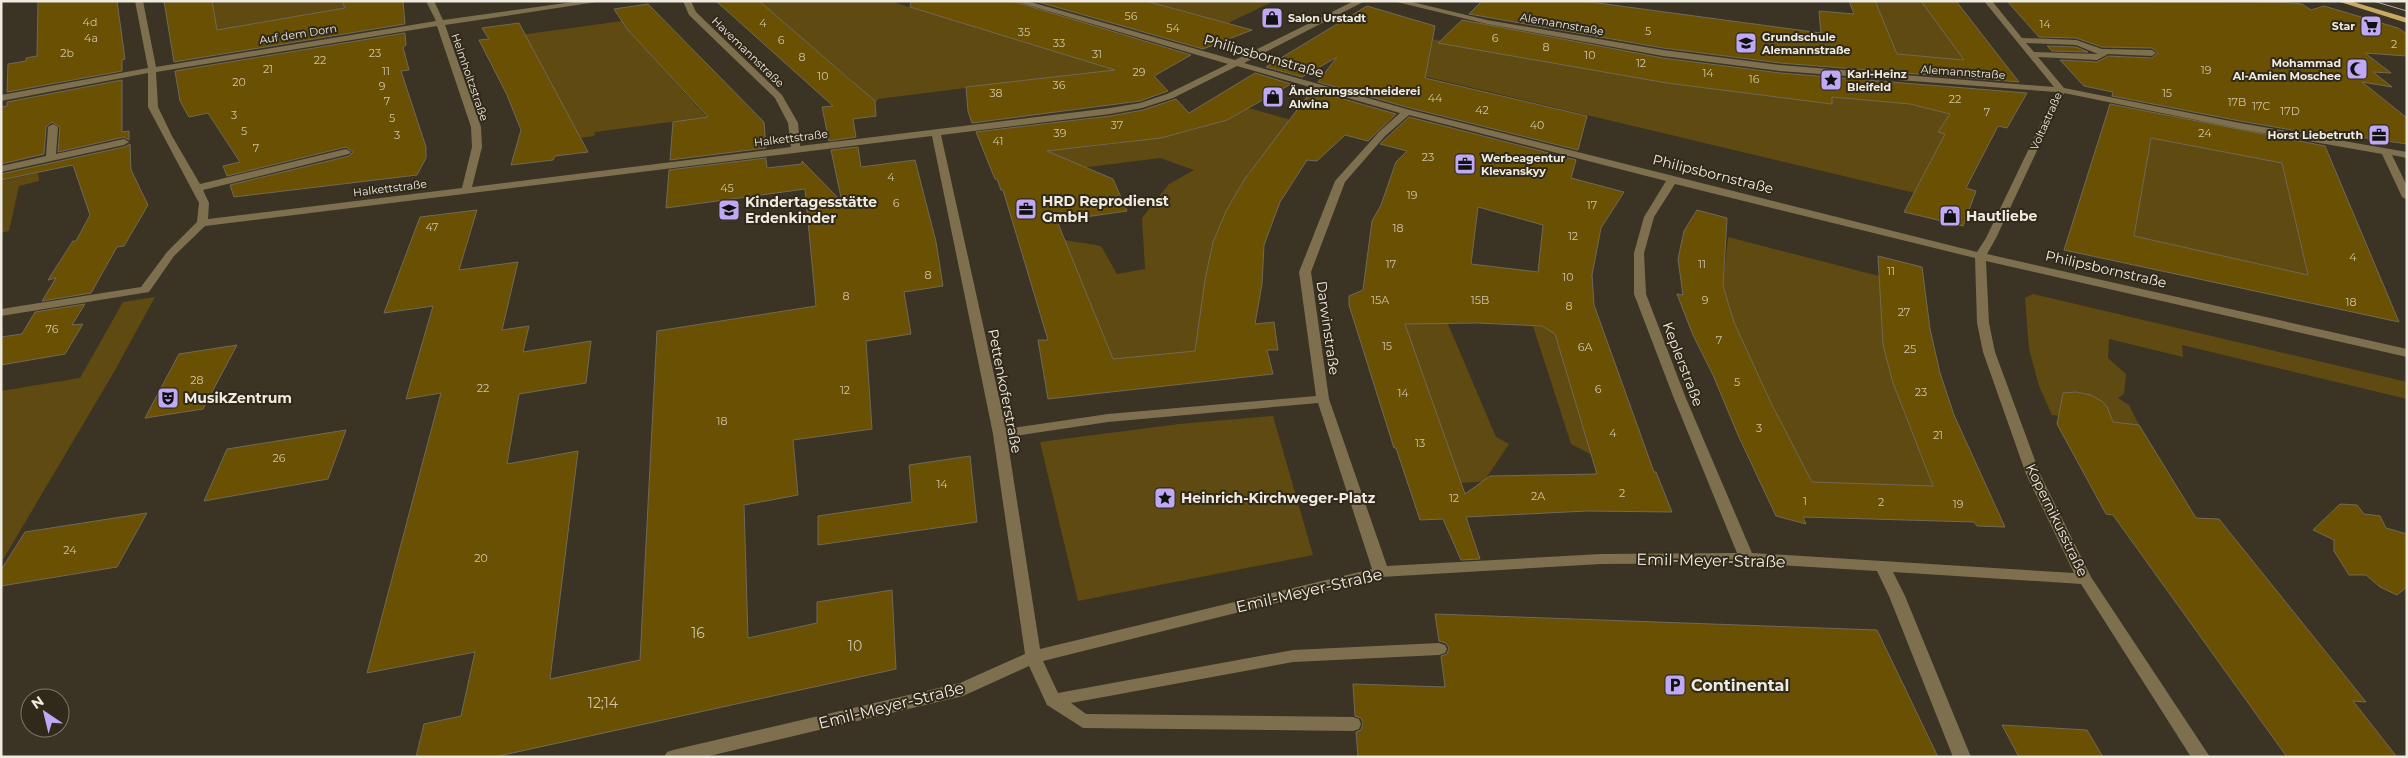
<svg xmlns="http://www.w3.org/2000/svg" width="2408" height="758" font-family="Montserrat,sans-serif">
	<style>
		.green { fill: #5f4a12 }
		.building { fill: #6a5002; stroke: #716957; fill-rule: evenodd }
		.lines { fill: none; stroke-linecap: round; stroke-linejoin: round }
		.minor { fill: #7e704f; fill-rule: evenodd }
		.major { fill: #c7a963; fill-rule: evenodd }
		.tram { stroke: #b2ada1; stroke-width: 1 }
		.labels { text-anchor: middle; stroke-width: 4; stroke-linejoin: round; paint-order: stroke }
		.number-label { font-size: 11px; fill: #cec4a9 }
		.far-poi-label { font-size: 11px; font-weight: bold; fill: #efebe1; stroke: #312a1a; text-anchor: start }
		.far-street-label { font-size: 11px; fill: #efebe1; stroke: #312a1a }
		.street-label { font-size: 14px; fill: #efebe1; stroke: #312a1a }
		.poi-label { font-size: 14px; font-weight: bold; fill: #efebe1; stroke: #312a1a; text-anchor: start }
		.near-number-label { font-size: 14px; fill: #cec4a9 }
		.near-street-label { font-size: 16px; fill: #efebe1; stroke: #312a1a }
		.near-poi-label { font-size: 16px; font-weight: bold; fill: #efebe1; stroke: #312a1a; text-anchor: start }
	</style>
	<rect width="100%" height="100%" fill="#3b3424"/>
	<path class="green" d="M 212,1 L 342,1 L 345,8 L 217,30 Z
		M 765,1 L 890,1 L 1104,66 L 1122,69 L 1087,76 L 1085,73 L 878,99 L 878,101 L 867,102 L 853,81 L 764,6 L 756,3 Z
		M 1147,1 L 1274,1 L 1228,23 Z
		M 1875,1 L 1921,1 L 1964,60 L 1823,48 L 1820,32 L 1874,38 Z
		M 622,21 L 627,29 L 711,122 L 678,121 L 595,132 L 594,136 L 567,140 L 520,35 Z
		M 1383,29 L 1520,57 L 1667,83 L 1832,104 L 1832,97 L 1910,104 L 1950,114 L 1938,132 L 1945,134 L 1915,193 L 1335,55 Z
		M 1249,108 L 1308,125 L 1274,154 L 1264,153 L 1244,180 L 1226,211 L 1213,242 L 1226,348 L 1095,361 L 1064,240 L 1101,246 L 1117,274 L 1145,269 L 1142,218 L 1169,184 L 1194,170 L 1160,158 L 1034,174 L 1024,154 C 1092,145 1189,142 1249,108 Z
		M 2151,138 L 2282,163 L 2308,275 L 2134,236 Z
		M 38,173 L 39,181 L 19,186 L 9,231 L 1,233 L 1,181 Z
		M 1728,237 L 1879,276 L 1889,365 L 1903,410 L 1933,486 L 1811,482 L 1771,403 L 1734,322 L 1723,286 Z
		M 2033,294 L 2407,382 L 2407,399 L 2182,345 L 2183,357 L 2109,339 L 2108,358 L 2126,374 L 2124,394 L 2118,398 L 2129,405 L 2139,425 L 2052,415 L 2039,386 L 2029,349 L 2025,298 Z
		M 155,297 L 114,372 L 1,563 L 1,391 L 80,378 L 123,302 Z
		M 1404,324 L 1448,324 L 1496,437 L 1509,444 L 1487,477 L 1489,481 L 1461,483 Z
		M 1533,326 L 1554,327 L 1592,455 L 1571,444 Z
		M 1273,416 L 1313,555 L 1078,601 L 1040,442 L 1179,424 Z"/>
	<path class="building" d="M 38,1 L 117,1 L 125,59 L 122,60 L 122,71 L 7,92 L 8,64 L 26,61 L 26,58 L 37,56 Z
		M 164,1 L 212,1 L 217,30 L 345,8 L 342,1 L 403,1 L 405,24 L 174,62 Z
		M 716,1 L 759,1 L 875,101 L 876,116 L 853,119 L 856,137 L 829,141 L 822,107 L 833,106 Z
		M 911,1 L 1012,1 L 1191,55 L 1154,76 L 1168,91 L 1140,101 L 972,123 L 968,111 L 966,87 L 1115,70 L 910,7 Z
		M 1035,1 L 1146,1 L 1252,30 L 1203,49 Z
		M 1482,1 L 1583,1 L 1821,33 L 1819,11 L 1854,14 L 1849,1 L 1875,1 L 1897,54 L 1964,60 L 1921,1 L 1956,1 L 2019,82 L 1780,63 L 1663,48 L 1469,14 Z
		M 2007,1 L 2279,2 L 2302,4 L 2311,10 L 2324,6 L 2398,28 L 2407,34 L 2407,56 L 2365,53 L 2391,73 L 2373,72 L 2392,87 L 2362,82 L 2407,118 L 2407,144 L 2319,131 L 2321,135 L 2240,121 L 2112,96 L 2113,92 L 2084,86 L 2060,60 L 2097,62 L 2108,56 L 2152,58 L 2158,53 L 2152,48 L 2102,47 L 2076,38 L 2039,37 Z
		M 648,4 L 764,122 L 766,148 L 670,160 L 673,122 L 708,117 L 627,29 L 614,9 Z
		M 1367,6 L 1435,26 L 1425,78 L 1587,116 L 1578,150 L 1410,108 L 1318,82 L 1337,57 L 1302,77 L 1266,67 Z
		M 1462,20 L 1663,58 L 1780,73 L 2027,93 L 2007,128 L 1998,126 L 1966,188 L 1976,191 L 1963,226 L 1904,212 L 1945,134 L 1938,132 L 1950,114 L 1910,104 L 1832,97 L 1832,104 L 1667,83 L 1438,43 Z
		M 519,23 L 588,152 L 555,156 L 553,160 L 511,165 L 521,130 L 507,95 L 479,40 L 489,39 L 482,28 Z
		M 405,33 L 406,45 L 403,47 L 409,70 L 401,71 L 426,147 L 426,158 L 417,175 L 234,197 L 230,185 L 349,156 L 353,152 L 346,147 L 227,176 L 223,166 L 240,162 L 208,113 L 189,117 L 180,101 L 175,71 Z
		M 2047,46 L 2076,47 L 2088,52 L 2052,51 Z
		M 1255,73 L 1291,84 L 1227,120 L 1161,138 L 1047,151 L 1113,179 L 1127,211 L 1057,221 L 1113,359 L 1195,351 L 1205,280 L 1213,242 L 1226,211 L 1244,180 L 1312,90 L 1396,114 L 1368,141 L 1345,135 L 1317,161 L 1307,160 L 1280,202 L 1264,245 L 1262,284 L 1255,324 L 1274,322 L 1278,350 L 1267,350 L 1273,374 L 1048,399 L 1038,340 L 1048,340 L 1003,190 L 1001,190 L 997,179 L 995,179 L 976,132 L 1110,116 L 1143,110 L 1176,99 L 1189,113 Z
		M 122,80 L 122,132 L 129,131 L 129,140 L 124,137 L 58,152 L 60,127 L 52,122 L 46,127 L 44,154 L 1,164 L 1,107 L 7,106 L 7,102 Z
		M 2110,104 L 2325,146 L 2399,322 L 2064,250 ZM 2151,138 L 2282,163 L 2308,275 L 2134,236 Z
		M 1409,117 L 1576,160 L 1571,178 L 1624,192 L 1601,228 L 1592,275 L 1594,305 L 1654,472 L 1656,472 L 1672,512 L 1587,511 L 1466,517 L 1480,559 L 1461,560 L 1443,519 L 1420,520 L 1396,448 L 1394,448 L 1349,305 L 1349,296 L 1363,290 L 1372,221 L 1381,205 L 1396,162 L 1407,151 L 1380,144 ZM 1478,207 L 1543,225 L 1538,272 L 1471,264 ZM 1477,323 L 1542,326 L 1555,334 L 1597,474 L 1490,476 L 1465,494 L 1405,324 Z
		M 130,144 L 131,170 L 148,205 L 124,246 L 117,247 L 91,293 L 42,301 L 56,278 L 48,280 L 73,241 L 76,241 L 90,215 L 73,165 L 1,180 L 1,174 L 124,147 Z
		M 858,147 L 861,167 L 915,160 L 936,242 L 943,286 L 904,292 L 911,334 L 866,341 L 872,429 L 793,440 L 798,495 L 744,505 L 748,638 L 817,623 L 817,602 L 892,590 L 896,669 L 494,757 L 416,757 L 424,724 L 461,716 L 475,652 L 367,673 L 441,393 L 406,399 L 433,306 L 384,313 L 420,217 L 477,210 L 459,270 L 518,262 L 502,330 L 529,326 L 523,352 L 591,341 L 586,383 L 519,394 L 507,464 L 578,451 L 550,679 L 640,660 L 657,331 L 816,306 L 805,189 L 666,208 L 669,170 L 766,158 L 767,168 L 802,164 L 802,161 L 842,202 L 831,150 Z
		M 1697,210 L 1727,218 L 1723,286 L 1734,322 L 1771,403 L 1812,482 L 1933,486 L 1893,383 L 1883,345 L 1878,256 L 1922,267 L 1930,329 L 1940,373 L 1954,415 L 2005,527 L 1977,526 L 1974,522 L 1803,517 L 1806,524 L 1776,516 L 1738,435 L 1713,375 L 1693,335 L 1677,294 L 1683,295 L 1678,259 L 1684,231 Z
		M 85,304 L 72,325 L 83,324 L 65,354 L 1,365 L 1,337 L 22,334 L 35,312 Z
		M 237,345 L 203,409 L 145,418 L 179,354 Z
		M 2076,392 L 2091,395 L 2103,402 L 2107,407 L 2113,422 L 2139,425 L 2196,518 L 2219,519 L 2366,702 L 2353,701 L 2397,757 L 2287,757 L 2113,515 L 2106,514 L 2057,424 L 2063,393 Z
		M 346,430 L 328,479 L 204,501 L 227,449 Z
		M 970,456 L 977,522 L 818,545 L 818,516 L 912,502 L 909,465 Z
		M 2340,504 L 2357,505 L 2364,514 L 2380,516 L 2386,528 L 2407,534 L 2407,587 L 2397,595 L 2380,587 L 2366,575 L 2349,575 L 2334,551 L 2334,540 L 2313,530 Z
		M 147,513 L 117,567 L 1,586 L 1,570 L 25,532 Z
		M 1435,614 L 1877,630 L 1938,757 L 1358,757 L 1356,732 L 1361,730 L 1363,723 L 1361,718 L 1355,716 L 1353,684 L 1445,687 L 1441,656 L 1447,654 L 1449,648 L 1446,643 L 1439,641 Z
		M 2002,725 L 2087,730 L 2103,757 L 2019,757 Z"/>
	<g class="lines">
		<path class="minor" d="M 135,1 L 143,1 L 156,67 L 436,21 L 426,1 L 434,1 L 443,20 L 580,1 L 603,1 L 445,25 L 481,127 L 482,147 L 472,187 L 791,147 L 788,123 L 775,98 L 689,15 L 683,1 L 691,1 L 696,12 L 782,95 L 798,123 L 800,146 L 1110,108 L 1140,103 L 1167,94 L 1228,64 L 1014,1 L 1027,1 L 1235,60 L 1354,1 L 1365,1 L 1244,63 L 1410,110 L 1977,252 L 1986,238 L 2056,92 L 1780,71 L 1663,56 L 1487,24 L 1393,1 L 1408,1 L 1487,20 L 1663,50 L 1780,65 L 2054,87 L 1984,1 L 1992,1 L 2022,38 L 2076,40 L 2102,49 L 2152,50 L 2156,53 L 2152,56 L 2108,54 L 2097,60 L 2038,57 L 2064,88 L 2240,123 L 2407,152 L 2407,158 L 2392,155 L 2407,186 L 2407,200 L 2402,197 L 2382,154 L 2240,129 L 2064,93 L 1996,238 L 1987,254 L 2407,349 L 2407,357 L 1986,261 L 1989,323 L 1995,352 L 2040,474 L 2091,577 L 2210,757 L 2191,757 L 2081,584 L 1893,572 L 1905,596 L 1971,757 L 1953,757 L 1889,596 L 1877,571 L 1747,563 L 1601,564 L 1381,577 L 1043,661 L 1058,693 L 1293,650 L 1439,643 L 1445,645 L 1447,649 L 1445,653 L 1439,655 L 1293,662 L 1071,703 L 1086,714 L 1353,717 L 1359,719 L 1361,724 L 1359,729 L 1353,731 L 1083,728 L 1047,705 L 1029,666 L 963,696 L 705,757 L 664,757 L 667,752 L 673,750 L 960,683 L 1025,654 L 993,434 L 932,136 L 205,226 L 174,256 L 149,292 L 1,316 L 1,309 L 141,287 L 167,252 L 197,222 L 199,203 L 148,107 L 148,73 L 1,101 L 1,95 L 148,68 ZM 437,26 L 471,127 L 472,147 L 462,188 L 208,219 L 209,203 L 203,190 L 349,154 L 351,152 L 346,149 L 200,184 L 172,136 L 158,107 L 156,72 ZM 2026,43 L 2076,45 L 2098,54 L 2034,52 ZM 1237,66 L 1400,113 L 1379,132 L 1335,181 L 1299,272 L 1316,396 L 1108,414 L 1006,429 L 941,135 L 1110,114 L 1142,108 L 1173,98 ZM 1409,115 L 1666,181 L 1644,217 L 1634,253 L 1634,294 L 1673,396 L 1737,553 L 1601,554 L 1387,566 L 1329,399 L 1311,272 L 1345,182 L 1385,136 ZM 1675,184 L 1975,258 L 1977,323 L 1983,352 L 2026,474 L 2074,573 L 1752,553 L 1685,396 L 1646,294 L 1644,253 L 1654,217 ZM 1318,403 L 1372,569 L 1040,649 L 1007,437 L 1108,422 Z
			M 53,124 L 58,127 L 56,154 L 124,139 L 129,142 L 124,145 L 1,172 L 1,166 L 46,156 L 48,127 Z"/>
		<path class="major" d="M 2337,1 L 2350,1 L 2407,18 L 2407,23 Z"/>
		<path class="tram" d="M 2373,1 L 2407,11"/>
	</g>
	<defs>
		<g id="shop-square" transform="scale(1.125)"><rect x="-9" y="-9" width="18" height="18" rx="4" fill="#bfa9f4" stroke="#312a1a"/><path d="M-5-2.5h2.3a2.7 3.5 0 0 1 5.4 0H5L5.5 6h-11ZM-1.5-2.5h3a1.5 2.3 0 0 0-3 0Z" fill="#111"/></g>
		<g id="supermarket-square" transform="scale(1.125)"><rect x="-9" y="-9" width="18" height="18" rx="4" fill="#bfa9f4" stroke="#312a1a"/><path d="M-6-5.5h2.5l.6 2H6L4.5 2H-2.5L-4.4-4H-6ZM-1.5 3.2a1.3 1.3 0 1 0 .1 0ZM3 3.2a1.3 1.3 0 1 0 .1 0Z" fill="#111"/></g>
		<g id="school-square" transform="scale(1.125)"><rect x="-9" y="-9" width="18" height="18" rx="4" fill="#bfa9f4" stroke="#312a1a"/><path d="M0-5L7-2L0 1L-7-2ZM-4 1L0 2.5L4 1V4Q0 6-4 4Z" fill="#111"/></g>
		<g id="mosque-square" transform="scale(1.125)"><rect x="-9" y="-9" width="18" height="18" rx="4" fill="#bfa9f4" stroke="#312a1a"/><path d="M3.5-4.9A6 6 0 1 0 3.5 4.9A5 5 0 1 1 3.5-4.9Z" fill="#111"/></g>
		<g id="sight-square" transform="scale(1.125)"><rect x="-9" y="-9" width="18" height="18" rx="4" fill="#bfa9f4" stroke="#312a1a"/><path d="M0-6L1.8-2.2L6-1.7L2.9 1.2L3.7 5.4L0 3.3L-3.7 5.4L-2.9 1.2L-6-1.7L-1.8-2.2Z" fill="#111"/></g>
		<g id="office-square" transform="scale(1.125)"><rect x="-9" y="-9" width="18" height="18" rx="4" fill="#bfa9f4" stroke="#312a1a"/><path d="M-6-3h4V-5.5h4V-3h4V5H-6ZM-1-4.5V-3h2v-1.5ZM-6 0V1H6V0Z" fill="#111"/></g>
		<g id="theatre-square" transform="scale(1.125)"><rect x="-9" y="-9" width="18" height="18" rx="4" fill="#bfa9f4" stroke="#312a1a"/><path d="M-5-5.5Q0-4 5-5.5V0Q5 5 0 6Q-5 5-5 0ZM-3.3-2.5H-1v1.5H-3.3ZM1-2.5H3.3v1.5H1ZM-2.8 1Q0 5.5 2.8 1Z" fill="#111"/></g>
		<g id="parking-square" transform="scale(1.125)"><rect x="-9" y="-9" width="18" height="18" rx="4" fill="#bfa9f4" stroke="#312a1a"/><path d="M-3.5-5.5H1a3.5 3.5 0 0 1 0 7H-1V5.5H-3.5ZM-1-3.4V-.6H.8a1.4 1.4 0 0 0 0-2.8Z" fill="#111"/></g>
	</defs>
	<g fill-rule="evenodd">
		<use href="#shop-square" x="1272" y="18"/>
		<use href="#supermarket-square" x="2371" y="26"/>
		<use href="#school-square" x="1746" y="43"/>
		<use href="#mosque-square" x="2357" y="69"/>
		<use href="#sight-square" x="1831" y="80"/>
		<use href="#shop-square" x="1273" y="97"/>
		<use href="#office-square" x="2379" y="135"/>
		<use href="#office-square" x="1465" y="164"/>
		<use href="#office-square" x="1026" y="209"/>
		<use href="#school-square" x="729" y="210"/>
		<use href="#shop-square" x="1950" y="216"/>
		<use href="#theatre-square" x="168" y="398"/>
		<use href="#sight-square" x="1165" y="498"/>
		<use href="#parking-square" x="1675" y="685"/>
	</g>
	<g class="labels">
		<g class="number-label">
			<text x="1131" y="20">56</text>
			<text x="90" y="26">4d</text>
			<text x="763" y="27">4</text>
			<text x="2045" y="28">14</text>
			<text x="1173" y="32">54</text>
			<text x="1648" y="35">5</text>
			<text x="1024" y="36">35</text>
			<text x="91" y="42">4a</text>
			<text x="1495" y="42">6</text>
			<text x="781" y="44">6</text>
			<text x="1059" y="47">33</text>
			<text x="2394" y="48">2</text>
			<text x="1546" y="51">8</text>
			<text x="67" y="57">2b</text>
			<text x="375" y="57">23</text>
			<text x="1097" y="58">31</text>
			<text x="1590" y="59">10</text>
			<text x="802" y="61">8</text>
			<text x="320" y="64">22</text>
			<text x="1641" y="67">12</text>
			<text x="268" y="73">21</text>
			<text x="2206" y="74">19</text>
			<text x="386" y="75">11</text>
			<text x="1139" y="76">29</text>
			<text x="1708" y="77">14</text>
			<text x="823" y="80">10</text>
			<text x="1754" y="83">16</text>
			<text x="239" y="86">20</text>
			<text x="1059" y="89">36</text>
			<text x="382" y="90">9</text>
			<text x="996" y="97">38</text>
			<text x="2167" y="97">15</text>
			<text x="1435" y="102">44</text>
			<text x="1955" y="103">22</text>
			<text x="387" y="105">7</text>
			<text x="2237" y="106">17B</text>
			<text x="2261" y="110">17C</text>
			<text x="1482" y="114">42</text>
			<text x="2290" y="115">17D</text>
			<text x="1987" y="116">7</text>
			<text x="234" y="119">3</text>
			<text x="392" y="122">5</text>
			<text x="1117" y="129">37</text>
			<text x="1537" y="129">40</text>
			<text x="244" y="135">5</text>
			<text x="1060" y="137">39</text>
			<text x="2205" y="137">24</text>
			<text x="397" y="139">3</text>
			<text x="998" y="145">41</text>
			<text x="256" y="152">7</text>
			<text x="1428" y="161">23</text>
			<text x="891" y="181">4</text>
			<text x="727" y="192">45</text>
			<text x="1412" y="199">19</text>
			<text x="896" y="207">6</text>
			<text x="1592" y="209">17</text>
			<text x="432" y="231">47</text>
			<text x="1398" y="232">18</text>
			<text x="1573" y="240">12</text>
			<text x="2353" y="261">4</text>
			<text x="1391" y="268">17</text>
			<text x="1702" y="268">11</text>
			<text x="1891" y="275">11</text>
			<text x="928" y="279">8</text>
			<text x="1568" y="281">10</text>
			<text x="846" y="300">8</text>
			<text x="1380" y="304">15A</text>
			<text x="1480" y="304">15B</text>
			<text x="1705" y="304">9</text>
			<text x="2351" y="306">18</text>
			<text x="1569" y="310">8</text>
			<text x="1904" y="316">27</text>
			<text x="52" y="333">76</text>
			<text x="1719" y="344">7</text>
			<text x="1387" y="350">15</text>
			<text x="1585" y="351">6A</text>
			<text x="1910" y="353">25</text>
			<text x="197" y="384">28</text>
			<text x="1737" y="386">5</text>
			<text x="483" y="392">22</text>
			<text x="1598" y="393">6</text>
			<text x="845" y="394">12</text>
			<text x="1921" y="396">23</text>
			<text x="1403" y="397">14</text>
			<text x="722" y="425">18</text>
			<text x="1759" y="432">3</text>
			<text x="1613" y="437">4</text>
			<text x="1938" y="439">21</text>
			<text x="1420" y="447">13</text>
			<text x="279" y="462">26</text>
			<text x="942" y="488">14</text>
			<text x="1622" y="497">2</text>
			<text x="1538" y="500">2A</text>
			<text x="1454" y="502">12</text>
			<text x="1805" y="505">1</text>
			<text x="1881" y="506">2</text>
			<text x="1958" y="508">19</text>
			<text x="70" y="554">24</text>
			<text x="481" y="562">20</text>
		</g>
		<g class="far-poi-label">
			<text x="1288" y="22">Salon Urstadt</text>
			<text x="2355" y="30" text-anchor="end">Star</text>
			<text x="1762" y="41">Grundschule<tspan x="1762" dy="13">Alemannstraße</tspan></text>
			<text x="2341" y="67" text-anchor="end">Mohammad<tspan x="2341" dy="13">Al-Amien Moschee</tspan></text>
			<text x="1847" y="78">Karl-Heinz<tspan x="1847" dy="13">Bleifeld</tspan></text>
			<text x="1289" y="95">Änderungsschneiderei<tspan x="1289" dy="13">Alwina</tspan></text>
			<text x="2363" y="139" text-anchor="end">Horst Liebetruth</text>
			<text x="1481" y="162">Werbeagentur<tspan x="1481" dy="13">Klevanskyy</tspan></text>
		</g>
		<g class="far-street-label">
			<text transform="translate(1562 24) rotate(10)" y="4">Alemannstraße</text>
			<text transform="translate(298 34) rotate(-9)" y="4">Auf dem Dorn</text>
			<text transform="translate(748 52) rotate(44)" y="4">Havemannstraße</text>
			<text transform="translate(1963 72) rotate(4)" y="4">Alemannstraße</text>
			<text transform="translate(470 77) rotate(71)" y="4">Helmholtzstraße</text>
			<text transform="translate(2046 121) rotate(-66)" y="4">Voltastraße</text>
			<text transform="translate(791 138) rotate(-7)" y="4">Halkettstraße</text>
			<text transform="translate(390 188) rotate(-7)" y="4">Halkettstraße</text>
		</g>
		<g class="street-label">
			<text transform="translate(1264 56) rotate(16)" y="5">Philipsbornstraße</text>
			<text transform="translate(1713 174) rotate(14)" y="5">Philipsbornstraße</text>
			<text transform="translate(2106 269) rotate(13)" y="5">Philipsbornstraße</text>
			<text transform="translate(1328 328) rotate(82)" y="5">Darwinstraße</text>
			<text transform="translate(1683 364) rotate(69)" y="5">Keplerstraße</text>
			<text transform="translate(1005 391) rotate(79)" y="5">Pettenkoferstraße</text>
			<text transform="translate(2057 520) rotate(64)" y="5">Kopernikusstraße</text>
		</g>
		<g class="poi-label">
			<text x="1042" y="206">HRD Reprodienst<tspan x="1042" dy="16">GmbH</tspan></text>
			<text x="745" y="207">Kindertagesstätte<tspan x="745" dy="16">Erdenkinder</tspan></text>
			<text x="1966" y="221">Hautliebe</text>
			<text x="184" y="403">MusikZentrum</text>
			<text x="1181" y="503">Heinrich-Kirchweger-Platz</text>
		</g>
		<g class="near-number-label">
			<text x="698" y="638">16</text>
			<text x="855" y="651">10</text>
			<text x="603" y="708">12;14</text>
		</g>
		<g class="near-street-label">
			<text transform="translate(1711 560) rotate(1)" y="6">Emil-Meyer-Straße</text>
			<text transform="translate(1309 590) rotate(-13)" y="6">Emil-Meyer-Straße</text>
			<text transform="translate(891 705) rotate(-14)" y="6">Emil-Meyer-Straße</text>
		</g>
		<g class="near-poi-label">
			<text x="1691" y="691">Continental</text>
		</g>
	</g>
	<rect width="2408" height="758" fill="none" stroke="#efebe1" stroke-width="5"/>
	<g transform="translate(45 713) rotate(325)"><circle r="24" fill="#312a1a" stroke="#7d776a"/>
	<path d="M0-4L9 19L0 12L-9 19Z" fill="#bfa9f4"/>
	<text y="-8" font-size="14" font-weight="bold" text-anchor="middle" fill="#efebe1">N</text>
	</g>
</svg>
